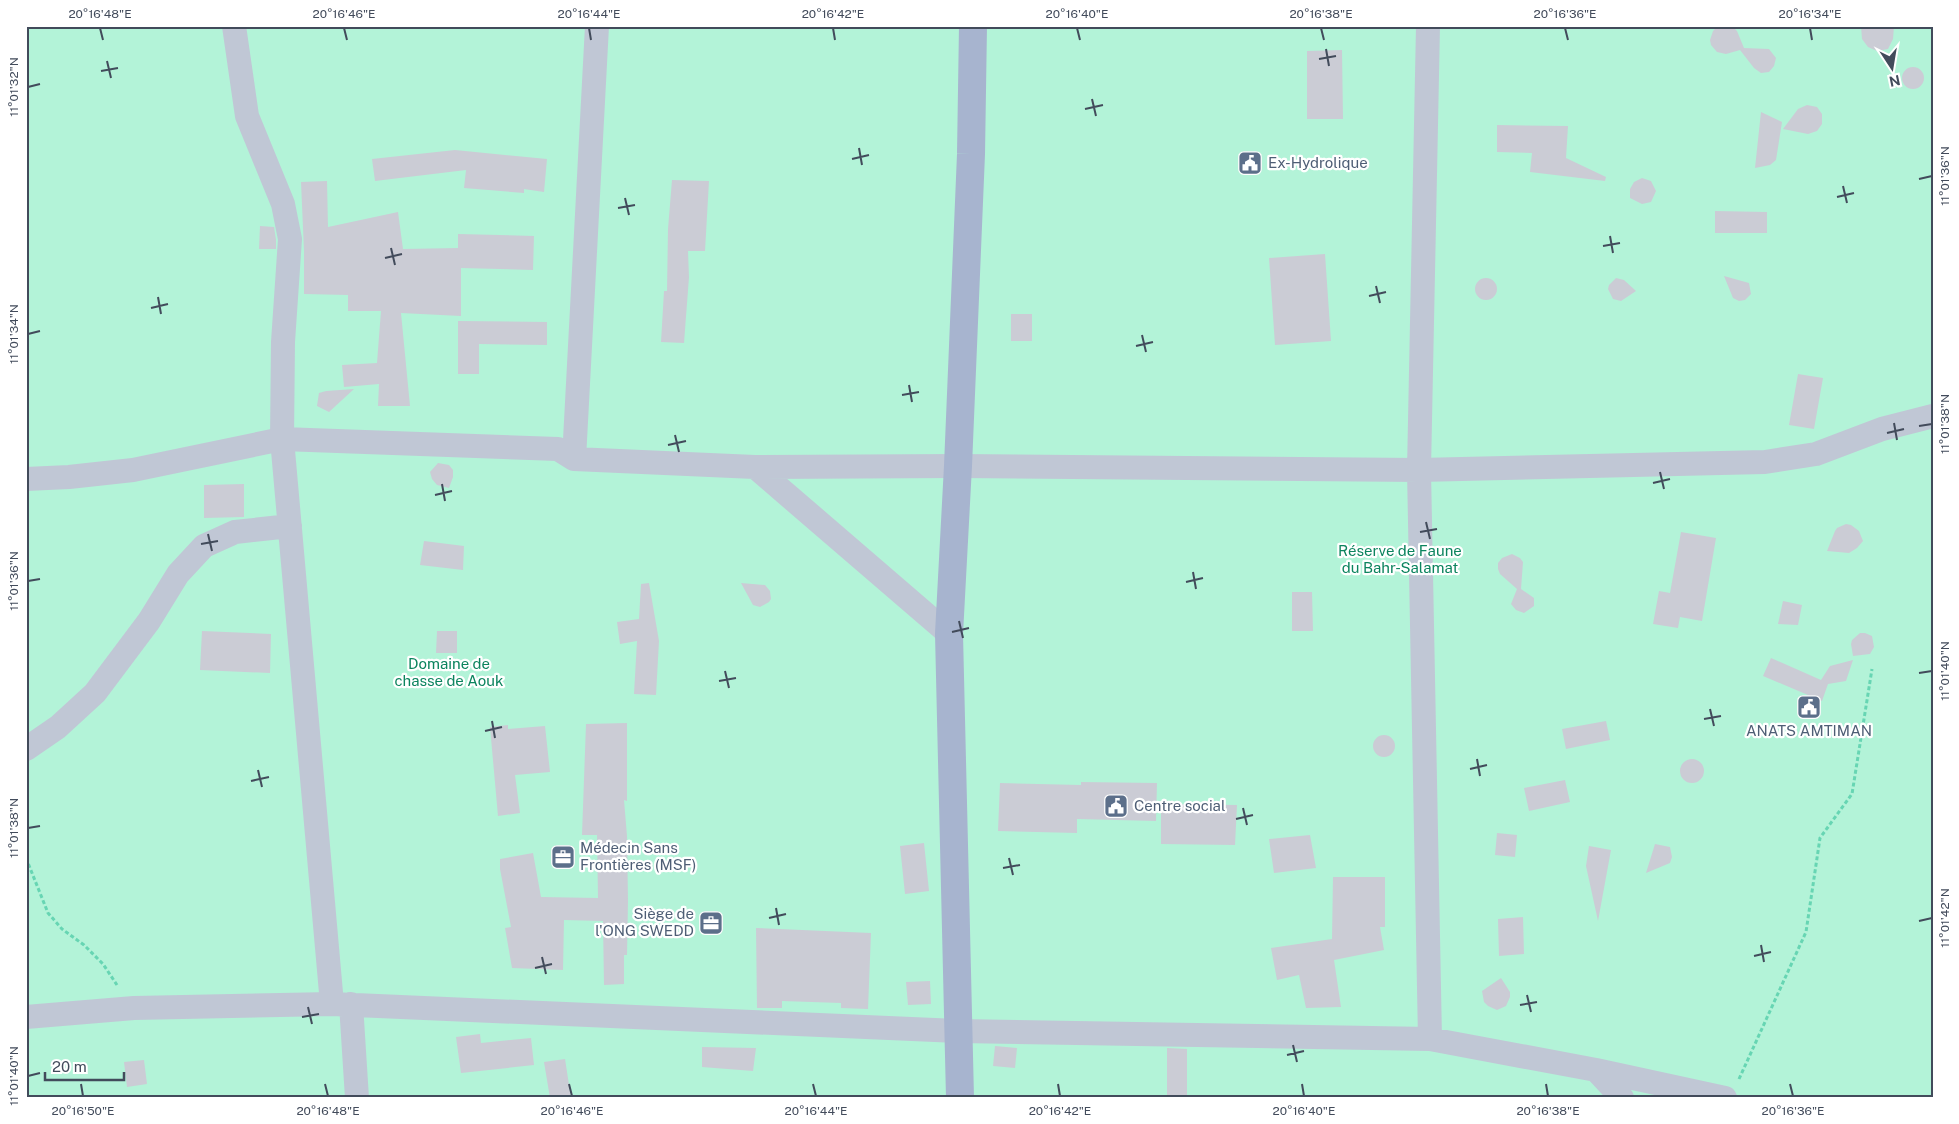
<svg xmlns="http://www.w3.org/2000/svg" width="1959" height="1124" font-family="'Public Sans',sans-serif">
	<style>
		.green { fill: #b3f3d8 }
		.building { fill: #cbccd5 }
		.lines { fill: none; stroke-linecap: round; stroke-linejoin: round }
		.path { stroke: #67d5b3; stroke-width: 3; stroke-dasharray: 4 2.5; stroke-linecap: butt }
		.minor { stroke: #c0c7d5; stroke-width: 24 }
		.primary { stroke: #a7b4cf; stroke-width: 28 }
		.ticks { fill: none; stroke: #424b5b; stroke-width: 2 }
		.labels { text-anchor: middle; stroke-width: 4.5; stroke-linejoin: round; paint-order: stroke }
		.service-label { font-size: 15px; fill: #4e5e75; stroke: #fff; text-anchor: start }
		.park-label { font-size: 15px; fill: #0c845e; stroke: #fff }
		.neatline { fill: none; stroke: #424b5b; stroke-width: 2 }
		.ticks-label { font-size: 12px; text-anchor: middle; fill: #424b5b }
	</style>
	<rect width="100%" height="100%" fill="#efeceb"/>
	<path class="green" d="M 26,26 L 1933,26 L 1933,1098 L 26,1098 Z"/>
	<path class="building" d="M 1718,26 L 1732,26 L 1737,31 L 1744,48 L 1769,49 L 1776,58 L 1774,66 L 1769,72 L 1761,73 L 1754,68 L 1740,50 L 1726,54 L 1717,52 L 1711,45 L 1710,40 L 1713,31 Z
		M 1861,26 L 1894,26 L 1893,39 L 1888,49 L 1877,51 L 1868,47 L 1862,39 Z
		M 1342,50 L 1343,119 L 1307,119 L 1307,51 Z
		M1902 78a11 11 0 1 1 22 0a11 11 0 1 1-22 0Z
		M 1807,105 L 1817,107 L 1822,114 L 1822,124 L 1817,131 L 1808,134 L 1783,129 L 1798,109 Z
		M 1761,112 L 1782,122 L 1776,160 L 1770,165 L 1755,168 Z
		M 1497,125 L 1568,126 L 1566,158 L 1606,177 L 1605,181 L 1530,172 L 1532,153 L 1497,152 Z
		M 455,150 L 547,159 L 544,192 L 524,189 L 524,193 L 464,188 L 466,170 L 375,181 L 372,159 Z
		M 1642,178 L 1651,181 L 1656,191 L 1651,202 L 1642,204 L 1630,198 L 1630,189 L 1634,182 Z
		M 672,180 L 709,181 L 705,251 L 688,251 L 689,277 L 684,343 L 661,342 L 664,291 L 667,291 L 668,229 Z
		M 327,181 L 328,227 L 398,212 L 403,249 L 458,248 L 458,234 L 534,236 L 533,270 L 461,268 L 461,316 L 401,313 L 410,406 L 378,406 L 379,384 L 344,387 L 342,365 L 377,363 L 381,311 L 348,311 L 348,295 L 304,294 L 304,251 L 301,182 Z
		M 1715,211 L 1767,212 L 1767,233 L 1715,233 Z
		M 260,226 L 274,227 L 276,240 L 276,249 L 259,249 Z
		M 1325,254 L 1331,341 L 1275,345 L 1269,258 Z
		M 1724,276 L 1749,283 L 1751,294 L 1745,300 L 1739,301 L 1733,298 Z
		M1475 289a11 11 0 1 1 22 0a11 11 0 1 1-22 0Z
		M 1616,278 L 1624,280 L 1636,291 L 1621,301 L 1613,299 L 1608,289 L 1609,285 Z
		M 1011,314 L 1032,314 L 1032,341 L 1011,341 Z
		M 458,321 L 547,322 L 547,345 L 479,344 L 479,374 L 458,374 Z
		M 1798,374 L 1823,378 L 1814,429 L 1789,425 Z
		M 354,389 L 329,412 L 317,406 L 319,393 L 326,391 Z
		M 438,463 L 449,465 L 453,470 L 453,477 L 449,488 L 437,485 L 432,479 L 430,472 Z
		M 244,484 L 244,517 L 204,518 L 204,485 Z
		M 1846,524 L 1851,525 L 1859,531 L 1863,541 L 1857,548 L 1849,553 L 1827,551 L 1835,531 L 1837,528 Z
		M 1681,532 L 1716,538 L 1702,621 L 1680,617 L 1678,628 L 1653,624 L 1659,591 L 1670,593 Z
		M 424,541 L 464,546 L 463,570 L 420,565 Z
		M 1512,554 L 1520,558 L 1523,562 L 1521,589 L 1534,598 L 1534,606 L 1524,613 L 1516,610 L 1511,604 L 1517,589 L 1500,574 L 1498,569 L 1498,563 L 1502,558 Z
		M 649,583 L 659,641 L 656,695 L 634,694 L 637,641 L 620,644 L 617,622 L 639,619 L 641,584 Z
		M 741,583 L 765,585 L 770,591 L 771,599 L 769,602 L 760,607 L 753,605 Z
		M 1292,592 L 1312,592 L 1313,631 L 1292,631 Z
		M 1783,601 L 1802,605 L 1798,625 L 1778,624 Z
		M 202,631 L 271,634 L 270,673 L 200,670 Z
		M 437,631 L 457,631 L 457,653 L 436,653 Z
		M 1860,633 L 1865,633 L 1872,636 L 1874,647 L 1870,654 L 1853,656 L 1851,644 L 1852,640 Z
		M 1771,658 L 1821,680 L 1830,666 L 1853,660 L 1846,681 L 1828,684 L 1822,701 L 1763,676 Z
		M 1606,721 L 1610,740 L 1566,749 L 1562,729 Z
		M 627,723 L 627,801 L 624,800 L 627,836 L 628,901 L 627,955 L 624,955 L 624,984 L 604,985 L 603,921 L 564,920 L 563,970 L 512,968 L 505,928 L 511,927 L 500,869 L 500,859 L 533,853 L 541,897 L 598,898 L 597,835 L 582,835 L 586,724 Z
		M 508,725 L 508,729 L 545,726 L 550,772 L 515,775 L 520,813 L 498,816 L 490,727 Z
		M1373 746a11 11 0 1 1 22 0a11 11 0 1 1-22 0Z
		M1680 771a12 12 0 1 1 24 0a12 12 0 1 1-24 0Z
		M 1565,780 L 1570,802 L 1529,811 L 1524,788 Z
		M 1081,782 L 1157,783 L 1156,821 L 1077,819 L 1077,833 L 998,831 L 1000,783 L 1081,785 Z
		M 1161,804 L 1237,805 L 1235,845 L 1161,844 Z
		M 1497,833 L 1517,835 L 1515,857 L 1495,855 Z
		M 1310,835 L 1316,868 L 1274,873 L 1269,839 Z
		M 924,843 L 929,891 L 905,894 L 900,846 Z
		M 1655,844 L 1670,847 L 1672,857 L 1670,863 L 1646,873 Z
		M 1589,846 L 1611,850 L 1598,921 L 1586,866 Z
		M 1333,877 L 1385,877 L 1385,927 L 1380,927 L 1384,950 L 1334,960 L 1341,1007 L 1306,1008 L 1299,975 L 1277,980 L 1271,948 L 1332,939 Z
		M 1523,917 L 1524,954 L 1499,956 L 1498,919 Z
		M 756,928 L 871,933 L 868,1009 L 841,1008 L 841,1003 L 782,1001 L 782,1008 L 757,1008 Z
		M 1501,978 L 1510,992 L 1510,997 L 1506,1006 L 1497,1010 L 1488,1006 L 1484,1002 L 1482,991 Z
		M 930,981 L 931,1004 L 908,1005 L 906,982 Z
		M 480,1034 L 481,1043 L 531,1038 L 534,1065 L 461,1073 L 456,1037 Z
		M 995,1046 L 1017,1048 L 1015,1068 L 993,1066 Z
		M 702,1047 L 756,1048 L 753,1071 L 702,1067 Z
		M 1167,1048 L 1187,1049 L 1187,1098 L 1167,1098 Z
		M 565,1059 L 571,1098 L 550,1098 L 544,1062 Z
		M 144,1060 L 147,1084 L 127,1087 L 124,1062 Z"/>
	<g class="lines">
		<path class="path" d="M 26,858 L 48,913 L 62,929 L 84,945 L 103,964 L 117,985
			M 1739,1079 L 1806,932 L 1820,838 L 1852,794 L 1872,669"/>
		<path class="minor" d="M 234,26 L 247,116 L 283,204 L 290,239 L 283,342 L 282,439 L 332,1004
			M 1428,26 L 1419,470 L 1430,1039
			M 574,459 L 597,26
			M 755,467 L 949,634
			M 26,479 L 69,477 L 133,470 L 282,439 L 558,449 L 574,459 L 755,467 L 958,466 L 1419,470 L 1765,462 L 1816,454 L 1882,429 L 1933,416
			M 26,749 L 58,727 L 95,693 L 149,621 L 178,574 L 204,546 L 235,532 L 290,526
			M 351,1004 L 357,1098
			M 26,1017 L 134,1008 L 332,1004 L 958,1031 L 1430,1039 L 1596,1070 L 1725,1098
			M 1596,1070 L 1622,1098"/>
		<path class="primary" d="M 960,1098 L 949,634 L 958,466 L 971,154 L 973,26"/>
	</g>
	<path class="ticks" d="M 100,28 L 103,40M 344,28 L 347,40M 589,28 L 591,40M 833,28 L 835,40M 1077,28 L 1080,40M 1321,28 L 1324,40M 1565,28 L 1568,40M 1810,28 L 1812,40M 1326,49 L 1329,66M 1319,59 L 1336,56M 107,61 L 111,78M 101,71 L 118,68M 28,87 L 40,84M 1092,99 L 1096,116M 1085,109 L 1103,105M 859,148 L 862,165M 852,159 L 869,155M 1919,179 L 1932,176M 1843,186 L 1847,203M 1837,197 L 1854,193M 625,198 L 629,215M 618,208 L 635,205M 1610,236 L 1613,253M 1603,246 L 1620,243M 391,248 L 395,265M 385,258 L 402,254M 1376,286 L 1380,303M 1369,296 L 1386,292M 158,297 L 161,314M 151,308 L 168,304M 28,334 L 40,331M 1142,335 L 1146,352M 1136,346 L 1153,342M 909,385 L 912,402M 902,395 L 919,392M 1894,423 L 1897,440M 1919,426 L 1932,424M 1887,433 L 1904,429M 675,435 L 679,452M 668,445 L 686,441M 1660,472 L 1664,489M 1653,483 L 1670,479M 442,484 L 445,501M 435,495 L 452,491M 1426,522 L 1430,539M 1420,532 L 1437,529M 208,534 L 212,551M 201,544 L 218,541M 1193,572 L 1196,589M 28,581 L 40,579M 1186,582 L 1203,578M 959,621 L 963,638M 952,632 L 969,628M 725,671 L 729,688M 1919,673 L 1932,671M 719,681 L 736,678M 1710,709 L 1714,726M 1704,719 L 1721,716M 492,721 L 495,738M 485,731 L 502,727M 1477,759 L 1480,776M 1470,769 L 1487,765M 258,770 L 262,787M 251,781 L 269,777M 1243,808 L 1247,825M 1236,819 L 1253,815M 28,828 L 40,826M 1009,858 L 1013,875M 1003,868 L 1020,865M 776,908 L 779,925M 769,918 L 786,914M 1919,921 L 1932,918M 1761,945 L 1764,962M 1754,956 L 1771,952M 542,957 L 546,974M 535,968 L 552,964M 1527,995 L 1531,1012M 1520,1005 L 1537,1002M 308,1007 L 312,1024M 302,1017 L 319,1014M 1293,1045 L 1297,1062M 1287,1055 L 1304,1051M 28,1076 L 40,1073M 81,1084 L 83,1096M 325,1084 L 328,1096M 569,1084 L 572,1096M 813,1084 L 816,1096M 1058,1084 L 1060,1096M 1302,1084 L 1304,1096M 1546,1084 L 1548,1096M 1790,1084 L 1793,1096"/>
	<defs>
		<g id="civic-square" transform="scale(1.25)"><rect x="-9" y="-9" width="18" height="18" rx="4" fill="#5c6f8a" stroke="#fff"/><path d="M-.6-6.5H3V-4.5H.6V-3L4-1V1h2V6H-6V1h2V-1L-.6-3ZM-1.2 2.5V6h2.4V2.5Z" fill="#fff"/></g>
		<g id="office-square" transform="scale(1.25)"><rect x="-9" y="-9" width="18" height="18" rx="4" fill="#5c6f8a" stroke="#fff"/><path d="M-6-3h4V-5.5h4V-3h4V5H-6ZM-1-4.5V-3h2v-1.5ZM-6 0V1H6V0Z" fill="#fff"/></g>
	</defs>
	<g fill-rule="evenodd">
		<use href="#civic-square" x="1250" y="163"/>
		<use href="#civic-square" x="1809" y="707"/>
		<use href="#civic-square" x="1116" y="806"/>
		<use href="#office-square" x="563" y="857"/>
		<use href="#office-square" x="711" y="923"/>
	</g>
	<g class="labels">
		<g class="service-label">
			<text x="1268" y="168">Ex-Hydrolique</text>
			<text x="1809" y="736" text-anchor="middle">ANATS AMTIMAN</text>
			<text x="1134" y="811">Centre social</text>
			<text x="580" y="853">Médecin Sans<tspan x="580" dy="17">Frontières (MSF)</tspan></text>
			<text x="694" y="919" text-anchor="end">Siège de<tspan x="694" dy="17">l'ONG SWEDD</tspan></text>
		</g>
		<g class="park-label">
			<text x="1400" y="556">Réserve de Faune<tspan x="1400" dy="17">du Bahr-Salamat</tspan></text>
			<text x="449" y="669">Domaine de<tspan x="449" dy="17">chasse de Aouk</tspan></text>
		</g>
	</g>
	<rect width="1959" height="1124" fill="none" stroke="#ffffff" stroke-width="55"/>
	<g transform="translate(1892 68) rotate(168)" stroke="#ffffff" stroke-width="4" paint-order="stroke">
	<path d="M0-4L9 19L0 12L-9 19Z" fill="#424b5b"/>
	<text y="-8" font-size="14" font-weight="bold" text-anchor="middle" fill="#424b5b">N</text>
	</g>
	<path d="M45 1072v8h79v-8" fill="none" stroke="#424b5b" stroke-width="2.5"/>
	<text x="52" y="1072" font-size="15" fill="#424b5b" stroke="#ffffff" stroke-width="4" paint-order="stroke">20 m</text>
	<rect x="28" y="28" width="1904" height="1068" class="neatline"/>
	<g class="ticks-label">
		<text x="100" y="18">20°16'48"E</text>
		<text x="344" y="18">20°16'46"E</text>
		<text x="589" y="18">20°16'44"E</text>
		<text x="833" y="18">20°16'42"E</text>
		<text x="1077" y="18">20°16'40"E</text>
		<text x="1321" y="18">20°16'38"E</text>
		<text x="1565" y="18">20°16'36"E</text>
		<text x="1810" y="18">20°16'34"E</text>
		<text transform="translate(14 87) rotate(-90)" y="4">11°01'32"N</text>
		<text transform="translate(1945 176) rotate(-90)" y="4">11°01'36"N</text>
		<text transform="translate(14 334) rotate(-90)" y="4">11°01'34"N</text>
		<text transform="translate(1945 424) rotate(-90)" y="4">11°01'38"N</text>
		<text transform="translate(14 581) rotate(-90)" y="4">11°01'36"N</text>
		<text transform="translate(1945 671) rotate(-90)" y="4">11°01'40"N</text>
		<text transform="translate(14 828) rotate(-90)" y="4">11°01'38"N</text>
		<text transform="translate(1945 918) rotate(-90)" y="4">11°01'42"N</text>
		<text transform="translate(14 1076) rotate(-90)" y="4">11°01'40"N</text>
		<text x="83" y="1115">20°16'50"E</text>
		<text x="328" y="1115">20°16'48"E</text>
		<text x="572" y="1115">20°16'46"E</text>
		<text x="816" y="1115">20°16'44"E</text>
		<text x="1060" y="1115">20°16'42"E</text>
		<text x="1304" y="1115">20°16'40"E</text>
		<text x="1548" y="1115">20°16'38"E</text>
		<text x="1793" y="1115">20°16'36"E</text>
	</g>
</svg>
